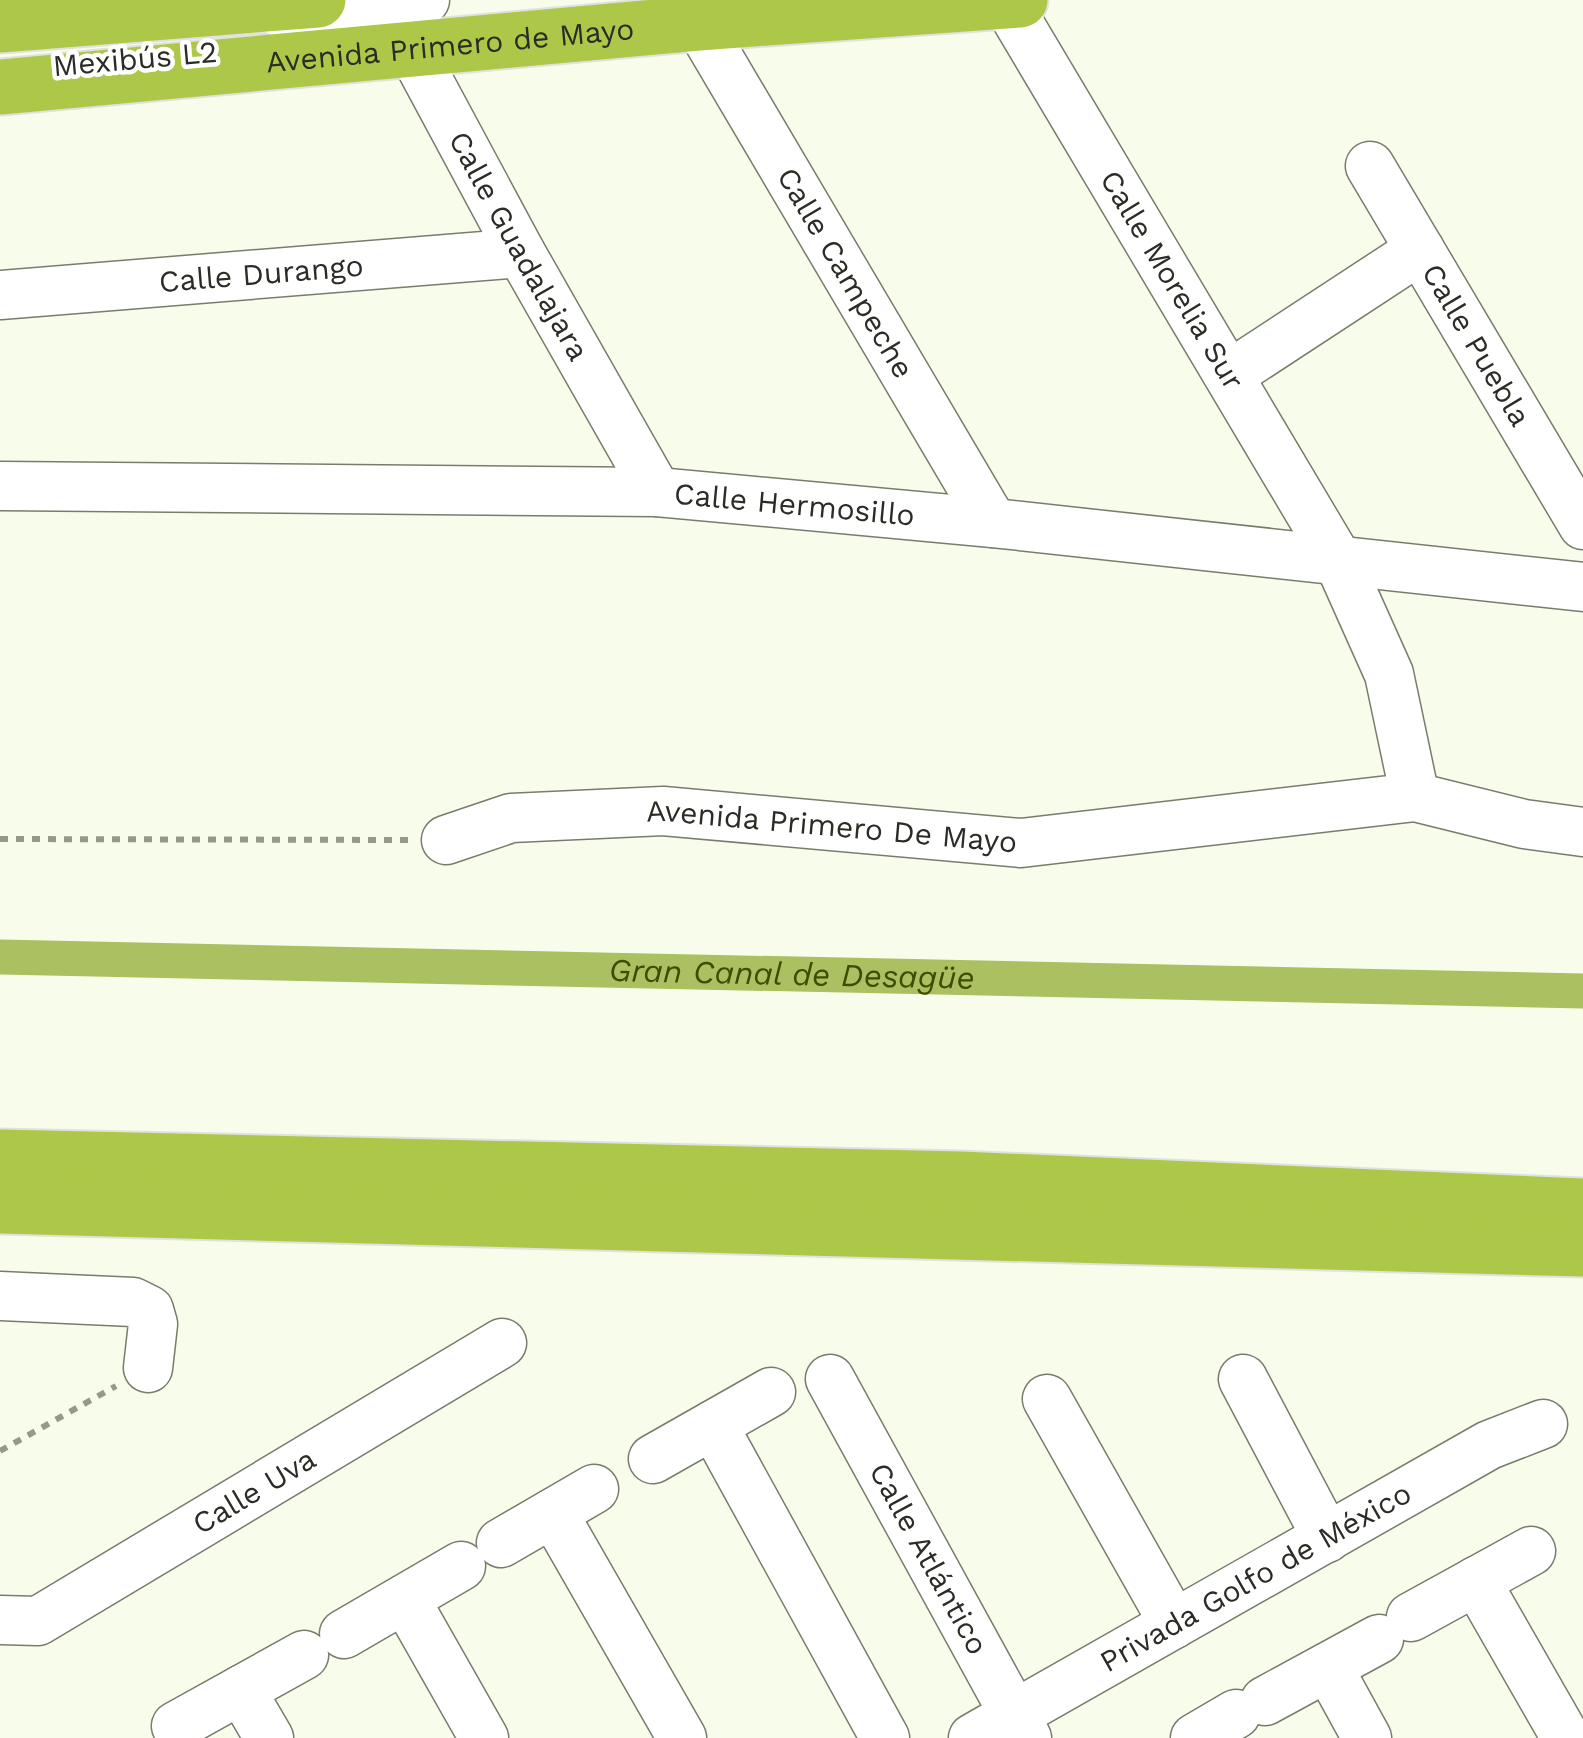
<svg xmlns="http://www.w3.org/2000/svg" width="1583" height="1738" font-family="'Work Sans',sans-serif">
	<style>
		.lines { fill: none; stroke-linecap: round; stroke-linejoin: round }
		.canal { stroke: #aac061; stroke-width: 35 }
		.minor-casing { stroke: #787c6c; stroke-width: 51 }
		.highway-casing { stroke: #e1e1e0; stroke-width: 59 }
		.path { stroke: #95998c; stroke-width: 6; stroke-dasharray: 8 8; stroke-linecap: butt }
		.minor { stroke: #fff; stroke-width: 48 }
		.highway { stroke: #adc848; stroke-width: 55 }
		.labels { text-anchor: middle; stroke-width: 9; stroke-linejoin: round; paint-order: stroke }
		.street-label { font-size: 30px; fill: #2a2c25; stroke: #fff }
		.water-label { font-size: 32px; font-style: italic; fill: #3f4b00; stroke: #fff }
	</style>
	<rect width="100%" height="100%" fill="#f8fdeb"/>
	<g class="lines">
		<path class="canal" id="s1" d="M 0,957 L 1583,991"/>
		<g class="minor-casing">
			<g id="minor">
				<path id="s2" d="M 385,0 L 521,253 L 657,492"/>
				<path d="M 279,12 L 425,0"/>
				<path id="s3" d="M 698,23 L 993,523"/>
				<path id="s4" d="M 1370,166 L 1583,525"/>
				<path id="s5" d="M 0,295 L 521,253"/>
				<path d="M 1229,375 L 1420,250"/>
				<path id="s6" d="M 0,486 L 657,492 L 993,523 L 1583,587"/>
				<path d="M 1415,797 L 1524,824 L 1583,832"/>
				<path id="s7" d="M 446,840 L 511,818 L 663,811 L 1021,843 L 1415,797 L 1389,674 L 1338,560 L 1005,0"/>
				<path d="M 0,1296 L 133,1302 L 149,1310 L 153,1324 L 148,1368"/>
				<path id="s8" d="M 830,1379 L 1027,1738"/>
				<path d="M 1243,1379 L 1327,1538"/>
				<path d="M 1047,1399 L 1174,1624"/>
				<path d="M 713,1425 L 885,1738"/>
				<path d="M 653,1459 L 771,1392"/>
				<path d="M 553,1513 L 682,1738"/>
				<path d="M 501,1543 L 594,1489"/>
				<path d="M 1476,1581 L 1566,1738"/>
				<path d="M 405,1599 L 484,1738"/>
				<path d="M 1411,1617 L 1531,1551"/>
				<path id="s9" d="M 0,1620 L 38,1621 L 502,1343"/>
				<path d="M 344,1634 L 461,1566"/>
				<path d="M 1328,1667 L 1367,1738"/>
				<path d="M 241,1690 L 269,1738"/>
				<path d="M 1265,1701 L 1379,1639"/>
				<path d="M 176,1726 L 304,1655"/>
				<path id="s10" d="M 973,1738 L 1489,1445 L 1543,1424"/>
				<path d="M 1195,1738 L 1236,1714"/>
			</g>
		</g>
		<g class="highway-casing">
			<g id="highway">
				<path d="M 0,25 L 318,0"/>
				<path id="s11" d="M 0,87 L 698,23 L 1020,0"/>
				<path d="M 0,1157 L 961,1179 L 1583,1206"/>
				<path d="M 0,1206 L 1583,1249"/>
			</g>
		</g>
		<path class="path" d="M 0,839 L 410,840
			M 0,1451 L 116,1386"/>
		<use href="#minor" class="minor"/>
		<use href="#highway" class="highway"/>
	</g>
	<g class="labels">
		<g class="street-label">
			<text dy="10" stroke="none"><textPath href="#s11" startOffset="452">Avenida Primero de Mayo</textPath></text>
			<text transform="translate(135 59) rotate(-5)" y="10">Mexibús L2</text>
			<text dy="10" stroke="none"><textPath href="#s2" startOffset="280">Calle Guadalajara</textPath></text>
			<text dy="10" stroke="none"><textPath href="#s3" startOffset="290">Calle Campeche</textPath></text>
			<text dy="10" stroke="none"><textPath href="#s5" startOffset="262">Calle Durango</textPath></text>
			<text transform="translate(1172 280) rotate(59)" y="10">Calle Morelia Sur</text>
			<text dy="10" stroke="none"><textPath href="#s4" startOffset="208">Calle Puebla</textPath></text>
			<text dy="10" stroke="none"><textPath href="#s6" startOffset="795">Calle Hermosillo</textPath></text>
			<text dy="10" stroke="none"><textPath href="#s7" startOffset="390">Avenida Primero De Mayo</textPath></text>
			<text dy="10" stroke="none"><textPath href="#s9" startOffset="290">Calle Uva</textPath></text>
			<text dy="10" stroke="none"><textPath href="#s8" startOffset="205">Calle Atlántico</textPath></text>
			<text dy="10" stroke="none"><textPath href="#s10" startOffset="325">Privada Golfo de México</textPath></text>
		</g>
		<g class="water-label">
			<text dy="11" stroke="none"><textPath href="#s1" startOffset="792">Gran Canal de Desagüe</textPath></text>
		</g>
	</g>
</svg>
